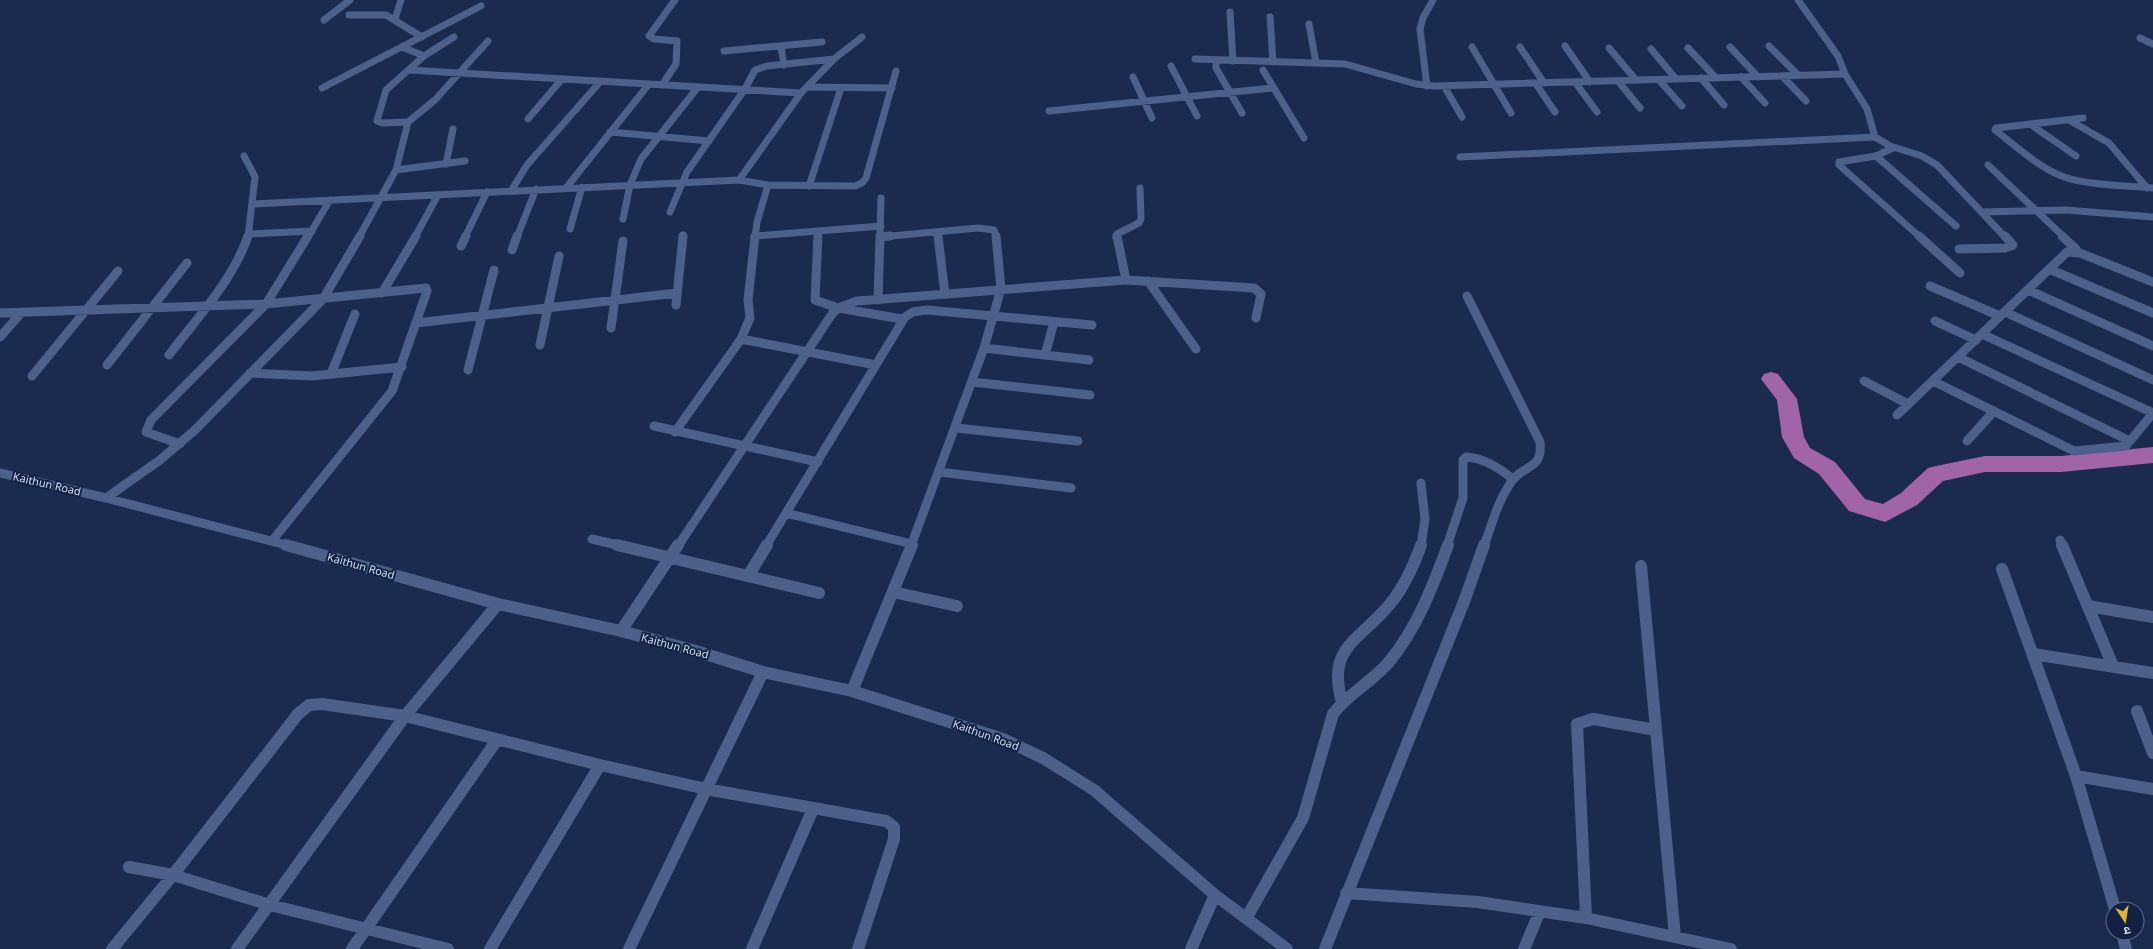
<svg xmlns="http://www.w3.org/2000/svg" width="2153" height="949" font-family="'Noto Sans','Noto Sans Devanagari',sans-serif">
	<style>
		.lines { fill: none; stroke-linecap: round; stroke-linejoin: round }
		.river { fill: #a164a7; fill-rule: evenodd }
		.minor-far2 { stroke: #4c6089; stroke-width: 7 }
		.minor-far1 { stroke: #4c6089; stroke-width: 9 }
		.minor { stroke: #4c6089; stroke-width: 12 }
		.labels { text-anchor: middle; stroke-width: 4; stroke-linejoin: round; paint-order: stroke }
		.street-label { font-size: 11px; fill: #d2def6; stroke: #112144 }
	</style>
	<rect width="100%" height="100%" fill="#1a2b4f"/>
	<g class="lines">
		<path class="river" d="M 1771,372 L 1778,374 L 1797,399 L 1804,437 L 1810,448 L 1835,462 L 1865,499 L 1883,504 L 1901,493 L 1928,468 L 1936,466 L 1985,456 L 2061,456 L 2153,447 L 2153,463 L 2061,472 L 1985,472 L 1943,481 L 1917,505 L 1885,522 L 1849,511 L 1819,474 L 1794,458 L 1782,437 L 1777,400 L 1761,379 L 1764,374 Z"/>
		<path class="minor-far2" d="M 1798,0 L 1838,56 L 1845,74 L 1867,109 L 1875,137 L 1890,146 L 1922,156 L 1937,165 L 2005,237
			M 1230,12 L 1233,61
			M 349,15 L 386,15 L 422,37
			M 1270,17 L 1273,62
			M 395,19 L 401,0
			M 324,20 L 350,0
			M 1309,24 L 1316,63
			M 2140,38 L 2153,44
			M 781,46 L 784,65
			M 1565,46 L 1590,82
			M 1769,46 L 1798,75
			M 402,47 L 424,56
			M 1472,47 L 1511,113
			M 1520,47 L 1544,83
			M 1730,47 L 1758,77
			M 1609,48 L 1636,80
			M 1688,48 L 1716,78
			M 1651,49 L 1676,79
			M 724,51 L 822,42
			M 1195,59 L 1345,64 L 1416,84 L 1434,86 L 1845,74
			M 1216,60 L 1216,68 L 1242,113
			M 1171,66 L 1197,116
			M 409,70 L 801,93
			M 1263,70 L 1304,138
			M 1782,76 L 1806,101
			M 1133,77 L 1152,118
			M 1741,77 L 1765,103
			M 1701,78 L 1724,105
			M 1659,80 L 1682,106
			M 1618,81 L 1640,108
			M 1575,82 L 1597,112
			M 1536,84 L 1555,112
			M 662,85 L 676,64 L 677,41 L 654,39 L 649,36 L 675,0
			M 1427,86 L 1420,29 L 1423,18 L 1433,0
			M 1444,86 L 1462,117
			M 807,87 L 892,88
			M 322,88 L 481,6
			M 1049,111 L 1273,88
			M 2083,118 L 1996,128 L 1995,130 C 2016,146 2039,168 2064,177 C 2087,185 2128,186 2153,188
			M 528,119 L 562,79
			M 2069,120 L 2109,143 L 2147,188
			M 408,122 L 382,123 L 377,121 L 386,90 L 424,56 L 454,37
			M 2030,124 L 2076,156
			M 610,132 L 709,141
			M 1893,148 L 1876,156 L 1839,162 L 1839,165 L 1920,237
			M 244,156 L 255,177 L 248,237
			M 1876,156 L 1956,226
			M 1460,157 L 1875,137
			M 446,164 L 453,129
			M 1988,165 L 2064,237
			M 396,170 L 465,161
			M 739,180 L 801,93 L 834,59 L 862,37
			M 809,186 L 841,88
			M 566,188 L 649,84
			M 511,191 L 527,165 L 600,82
			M 252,204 L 739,180 L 768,185 L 855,186 L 862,183 L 866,178 L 896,71
			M 670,212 L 687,172 L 745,89 L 755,70 L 767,66 L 834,59
			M 1983,212 L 2066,210 L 2153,217
			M 623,219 L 630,185 L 641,159 L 698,87
			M 570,229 L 582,187
			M 937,232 L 938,237
			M 249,234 L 312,231
			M 755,236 L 881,226
			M 308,237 L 330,200
			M 359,237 L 396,170 L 408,122 L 435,100 L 488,41
			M 415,237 L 438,195
			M 465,237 L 487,192
			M 517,237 L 536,189
			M 683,237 L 683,235
			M 755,237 L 757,222 L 768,185
			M 818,237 L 818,231
			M 880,237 L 881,198
			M 880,237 L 978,228 L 994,230 L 996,237
			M 1116,237 L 1117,234 L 1139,223 L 1141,219 L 1140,188"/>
		<path class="minor-far1" d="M 818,236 L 815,300 L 838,308 L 902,319
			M 938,236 L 945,294
			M 1117,236 L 1126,280
			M 1919,236 L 1960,273
			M 2062,236 L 2076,249
			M 880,237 L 890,236
			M 461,246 L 466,236
			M 1959,249 L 2005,248 L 2013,245 L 2005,236
			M 512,250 L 517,236
			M 2049,269 L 2153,313
			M 1148,281 L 1196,349
			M 1930,286 L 2000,316
			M 2028,290 L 2153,346
			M 382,293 L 416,236
			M 1467,296 L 1540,442 C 1543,470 1524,464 1512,481 C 1498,500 1492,524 1484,546
			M 878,300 L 880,236
			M 676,305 L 683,236
			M 2005,312 L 2153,380
			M 0,313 L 266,304 L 426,288
			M 1935,321 L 1976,340
			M 416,323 L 677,293
			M 611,328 L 623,241
			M 1982,334 L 2153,413
			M 0,337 L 22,312
			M 741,339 L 876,365
			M 540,345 L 559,256
			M 984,348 L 1089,360
			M 169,355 C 197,318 233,280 248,236
			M 1045,355 L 1054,322
			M 1958,357 L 2130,441
			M 107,365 L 187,263
			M 468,370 L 494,270
			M 250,373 L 312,376 L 402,367
			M 331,374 L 355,314
			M 32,376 L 118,271
			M 1864,381 L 1908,404
			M 1933,381 L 2074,451 L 2126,446 L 2153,413
			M 972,382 L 1090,395
			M 1897,415 L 2067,252 L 2080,253 L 2153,282
			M 654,426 L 818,462
			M 956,428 L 1078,441
			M 675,432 L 741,339 L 750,318 L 748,300 L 755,236
			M 1967,441 L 1994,411
			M 180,444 L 146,432 L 151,420 L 266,304 L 308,236
			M 939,472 L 1071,488
			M 0,473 L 106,498 L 290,546
			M 1421,483 L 1425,519 L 1421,546
			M 106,498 L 160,460 L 195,430 L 323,299 L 360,236
			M 786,513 L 912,544
			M 592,539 L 622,546
			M 2060,540 L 2063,546
			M 272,541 L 392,391 L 427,291
			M 678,546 L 832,314 L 838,308 L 857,301 L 1126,280 L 1254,288 L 1261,294 L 1256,318
			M 766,546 L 905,317 L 913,312 L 927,310 L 1092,325
			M 911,546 L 984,348 L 1001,289 L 996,236
			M 1447,546 L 1463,498 L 1463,460 L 1466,457 C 1484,458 1499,468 1513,479"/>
		<path class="minor" d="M 286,545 L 498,604 L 621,631 L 696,651 L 763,672 L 852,691 L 1003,739 L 1043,758 L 1094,790 L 1215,895 L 1287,949
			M 617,545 L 819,593
			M 2062,545 L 2113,666
			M 1641,566 L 1675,937
			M 2002,569 L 2076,776 L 2115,909
			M 748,576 L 767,545
			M 893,592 L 957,606
			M 2088,606 L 2153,617
			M 621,631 L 678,545
			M 2033,654 L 2153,673
			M 852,691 L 912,545
			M 1342,702 C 1326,646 1360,641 1390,604 C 1404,587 1414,565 1421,545
			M 2137,711 L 2153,753
			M 2076,776 L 2153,789
			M 129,867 L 173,875 L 270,905 L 448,949
			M 1346,893 L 1478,902 L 1586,918 L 1731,949
			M 1247,917 L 1303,818 L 1333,714 C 1349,693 1372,682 1389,662 C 1417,628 1433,586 1448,545
			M 1586,918 L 1577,724 L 1593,719 L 1656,730
			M 2122,933 L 2126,949
			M 112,949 L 173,875 L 298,714 L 309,705 L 322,704 L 405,716 L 600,765 L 706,789 L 886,821 L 894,827 L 894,839 L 858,949
			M 237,949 L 405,716 L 498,604
			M 352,949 L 497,740
			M 490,949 L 600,765
			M 629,949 L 763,672
			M 752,949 L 813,809
			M 1191,949 L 1215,895
			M 1325,949 L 1465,599 L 1484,545
			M 1524,949 L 1540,911"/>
	</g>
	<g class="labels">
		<g class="street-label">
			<text transform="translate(47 484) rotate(13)" y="4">Kaithun Road</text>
			<text transform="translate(361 566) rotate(16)" y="4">Kaithun Road</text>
			<text transform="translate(675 646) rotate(15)" y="4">Kaithun Road</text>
			<text transform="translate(986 735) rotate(20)" y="4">Kaithun Road</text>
		</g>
	</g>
	<g transform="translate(2125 921) rotate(168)"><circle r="19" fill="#112144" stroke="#5e6d8b"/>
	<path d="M0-3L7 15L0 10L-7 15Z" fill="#e3ae34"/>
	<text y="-6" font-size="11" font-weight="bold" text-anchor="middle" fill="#d2def6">उ</text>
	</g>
</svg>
